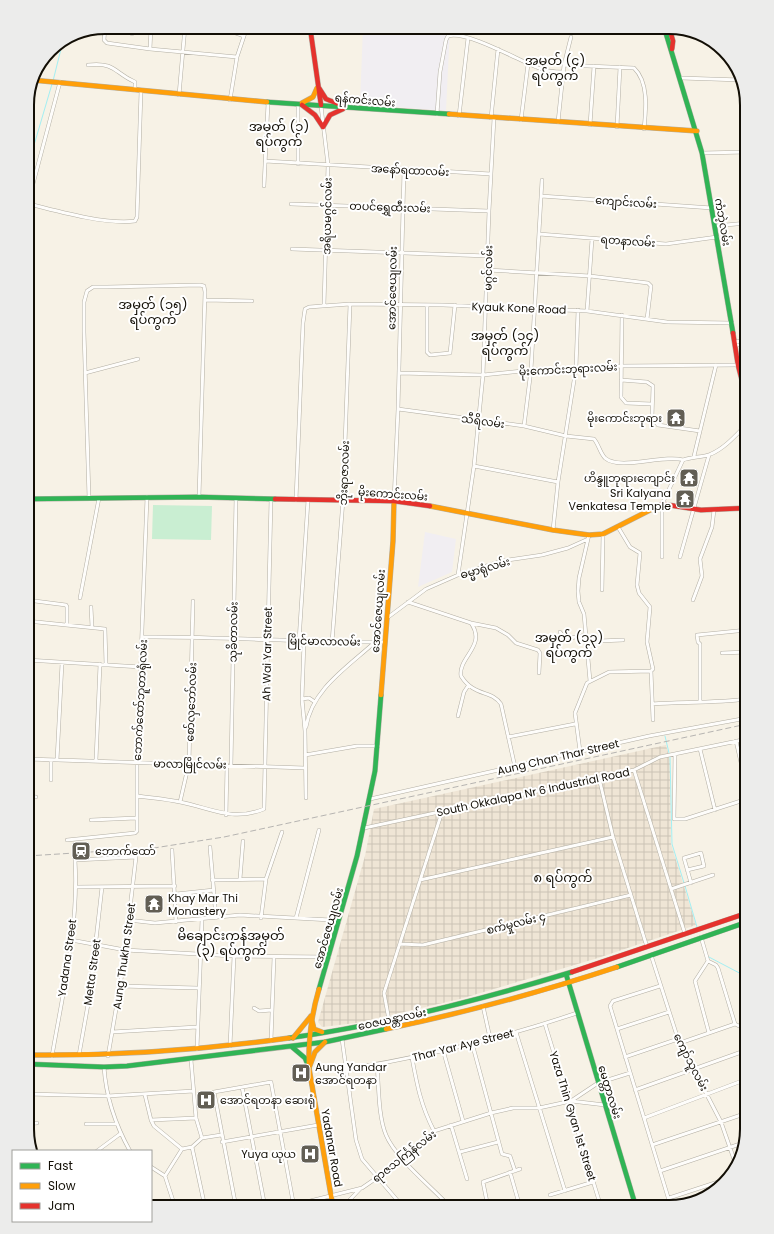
<svg xmlns="http://www.w3.org/2000/svg" width="774" height="1234" font-family="Poppins,'Noto Sans Myanmar',sans-serif">
	<style>
		.industrial { fill: url(#industrial-grid) }
		.education { fill: #f1eef2 }
		.grass { fill: #c9eed2 }
		.lines { fill: none; stroke-linecap: round; stroke-linejoin: round }
		.stream { stroke: #a3eff3; stroke-width: 1 }
		.street-casing { stroke: #b2aea3; stroke-width: 4 }
		.fast-casing { stroke: #b2aea3; stroke-width: 5.5 }
		.slow-casing { stroke: #b2aea3; stroke-width: 5.5 }
		.jam-casing { stroke: #b2aea3; stroke-width: 5.5 }
		.street { stroke: #fefdfb; stroke-width: 3 }
		.fast { stroke: #30b455; stroke-width: 4.5 }
		.slow { stroke: #ff9f0a; stroke-width: 4.5 }
		.jam { stroke: #e5322d; stroke-width: 4.5 }
		.rail { stroke: #b6b4b1; stroke-width: 1; stroke-dasharray: 6 3; stroke-linecap: butt }
		.labels { text-anchor: middle; stroke-width: 4; stroke-linejoin: round; paint-order: stroke }
		.street-label { font-size: 11px; fill: #120e05; stroke: #fff }
		.poi-label { font-size: 11px; fill: #120e05; stroke: #fff; text-anchor: end }
		.quarter-label { font-size: 13px; fill: #120e05; stroke: #fff }
		.rim { fill: none; stroke: #120e05; stroke-width: 2 }
	</style>
	<defs>
		<pattern id="industrial-grid" width="8" height="8" patternUnits="userSpaceOnUse"><rect width="8" height="8" fill="#efe5d5"/><path d="M0 4h8M4 0v8" fill="none" stroke="#ccc3b5"/></pattern>
	</defs>
	<rect width="100%" height="100%" fill="#f7f2e6"/>
	<path class="industrial" d="M 666,745 L 670,760 L 671,844 L 696,925 L 598,958 L 460,999 L 356,1023 L 322,1027 L 318,1022 L 365,856 L 374,809 Z"/>
	<path class="education" d="M 363,27 L 450,27 L 446,111 L 360,104 Z
		M 425,532 L 456,539 L 452,572 L 418,587 Z"/>
	<path class="grass" d="M 153,505 L 212,506 L 211,540 L 152,539 Z"/>
	<g class="lines">
		<path class="stream" d="M 53,81 L 63,41
			M 27,169 L 52,84
			M 665,736 L 669,753
			M 670,756 L 672,844 L 684,883
			M 685,886 L 697,927
			M 707,956 L 747,977"/>
		<g class="street-casing">
			<path id="street" d="M 105,27 L 104,40 L 107,43 L 150,49 L 237,57
				M 219,27 L 244,36
				M 132,34 L 132,27
				M 150,49 L 151,27
				M 88,65 C 116,62 114,73 135,82 L 135,90
				M 564,65 L 634,68 C 649,82 646,110 644,129
				M 681,78 L 741,80
				M 60,82 L 29,199 L 33,205 C 60,212 109,225 135,221 L 137,217 L 141,91
				M 179,95 L 185,27
				M 230,100 L 237,57 L 247,27
				M 298,104 L 298,164
				M 321,106 L 328,165 L 324,305
				M 437,114 L 440,72 L 446,40 L 448,36 C 466,30 518,60 536,67 C 545,71 554,72 564,72
				M 459,116 L 468,38
				M 491,118 L 498,49
				M 521,120 L 528,64
				M 558,122 L 564,65 L 571,37
				M 590,125 L 594,66
				M 617,127 L 620,67
				M 702,153 L 747,152
				M 265,161 L 491,174
				M 264,186 L 268,103
				M 541,196 L 712,208
				M 291,204 L 489,211
				M 715,226 L 747,223
				M 539,234 L 666,244 L 717,237
				M 292,249 L 488,256
				M 488,270 L 590,276 L 648,283 L 651,286 L 647,319
				M 205,300 L 252,301
				M 427,305 L 427,352 L 430,355 L 450,353 L 455,305
				M 587,311 L 592,239
				M 622,315 L 621,397 L 626,403 L 652,404
				M 735,342 L 747,340
				M 736,345 L 747,345
				M 85,373 L 138,359
				M 399,373 L 483,375 L 531,370 L 621,366 L 738,365
				M 621,380 L 647,382 L 653,386 L 652,417 L 658,425 L 700,431
				M 398,409 L 524,426 L 566,436 L 594,439 C 599,445 600,453 605,458 C 620,471 664,454 683,460
				M 524,426 L 531,370 L 542,180
				M 694,456 L 716,365
				M 474,466 L 558,482
				M 89,498 L 84,332 L 84,302 L 87,291 L 93,287 L 107,287 L 200,285 L 204,286 L 205,292 L 199,497
				M 296,500 L 303,323 L 305,309 L 309,307 L 350,304 L 443,305 L 587,311 L 667,322 L 732,323
				M 394,501 L 398,409 L 404,169
				M 553,530 L 558,482 L 576,368 L 578,310
				M 588,539 L 579,578 L 578,591 L 579,602 L 584,614 L 590,681
				M 662,557 L 662,504 L 683,460 C 691,457 705,457 711,454 C 725,448 736,435 747,424
				M 680,557 L 709,455
				M 458,575 L 474,466 L 483,375 L 489,211 L 494,118
				M 602,590 L 603,534
				M 80,598 L 99,498
				M 27,600 L 66,605 L 67,607 L 67,625
				M 693,600 L 702,576 L 700,559 L 712,527 L 714,510
				M 408,602 L 471,623 L 496,628 L 508,635 L 516,643 L 538,650 L 540,653 L 539,673
				M 91,607 L 92,627
				M 387,618 L 426,589 L 458,575 L 502,561 L 542,555 L 568,548 L 588,539 L 589,535
				M 27,621 L 105,629 L 106,665
				M 471,623 C 487,646 458,657 461,676 C 474,697 492,690 501,704 L 515,767
				M 560,632 L 565,639 L 586,635
				M 143,637 C 223,636 304,643 384,642
				M 299,641 L 308,500
				M 304,641 L 302,699 L 305,731 L 306,798
				M 332,642 L 343,500 L 350,304
				M 587,643 L 599,641 L 623,640
				M 722,653 L 747,652
				M 27,660 L 141,667
				M 651,671 L 653,720
				M 302,699 L 309,698 L 315,702
				M 700,701 L 700,644 L 698,642 L 697,635 L 747,630
				M 652,704 C 684,702 715,703 747,699
				M 458,716 L 464,692 L 468,686
				M 306,727 C 312,689 348,667 375,642
				M 508,737 L 575,724
				M 736,741 L 747,789
				M 700,749 L 715,810
				M 580,751 L 575,713 L 587,683 L 609,672 L 651,671 L 653,669 L 647,642 L 650,607 L 639,593 L 637,585 L 640,553 L 630,547 L 618,527
				M 675,754 L 674,819 L 685,819 L 747,799
				M 305,755 L 357,746 L 378,746
				M 27,759 L 305,768
				M 51,760 L 51,780
				M 57,760 L 62,663
				M 96,760 L 100,664
				M 231,765 L 236,498
				M 634,770 L 685,934
				M 599,778 L 613,837 L 647,947
				M 27,796 L 36,797
				M 137,796 C 151,798 165,799 180,802 C 211,808 232,822 264,809 L 271,499
				M 370,799 L 649,736 L 747,718
				M 180,802 L 189,763 L 193,601
				M 27,813 L 33,813
				M 226,815 L 227,765
				M 91,820 L 136,818
				M 364,828 L 599,778 L 634,770 L 660,757 L 747,739
				M 67,840 L 135,833 L 137,831 L 137,763 L 147,497
				M 210,847 L 216,918
				M 172,850 L 176,922
				M 687,870 L 704,866 L 701,853 L 684,858 L 691,883
				M 240,879 L 243,841
				M 212,880 L 266,879
				M 420,880 L 613,837
				M 77,887 L 175,886
				M 671,889 L 713,875
				M 176,894 L 214,890
				M 261,918 L 266,879 L 282,832
				M 296,918 L 319,830
				M 128,920 L 155,923 L 240,915 L 331,920 L 339,922
				M 701,937 L 708,961 L 695,981 L 709,1033
				M 71,940 L 125,950 L 234,956 L 329,957
				M 400,944 L 423,945 L 631,895
				M 651,955 L 678,1039 L 721,1122 L 737,1168
				M 708,961 L 716,965 L 718,968 L 735,1024
				M 120,986 L 198,988
				M 660,986 L 613,1001 L 610,1006 L 671,1207
				M 483,1006 L 490,1038
				M 254,1008 L 259,1011 L 272,1010
				M 389,1020 L 384,993 L 442,812
				M 545,1024 L 601,1207
				M 735,1024 L 741,1027 L 747,1044
				M 617,1029 L 669,1012
				M 112,1032 L 197,1027
				M 516,1032 L 565,1191
				M 342,1039 L 356,1140 L 362,1159 L 403,1207
				M 271,1041 L 274,957
				M 472,1043 L 502,1154 L 510,1156 L 515,1171
				M 680,1043 L 735,1024
				M 230,1046 L 234,956
				M 197,1049 L 202,919
				M 443,1050 L 463,1121
				M 79,1055 L 90,993 L 102,887
				M 52,1056 C 63,992 79,925 75,860 L 136,857 L 123,968 L 108,1056
				M 625,1057 L 678,1039
				M 412,1058 C 417,1085 421,1106 434,1131
				M 191,1060 L 196,1118 L 202,1138
				M 377,1065 C 379,1086 378,1116 386,1135 C 396,1159 432,1187 450,1207
				M 104,1067 C 106,1098 115,1124 130,1151
				M 347,1069 C 424,1057 503,1038 577,1013
				M 242,1087 L 265,1207
				M 635,1090 L 747,1050
				M 27,1094 L 107,1096 L 194,1091
				M 145,1095 L 151,1120 L 154,1126 L 182,1149
				M 571,1101 L 598,1083 L 630,1073
				M 644,1118 L 747,1079
				M 151,1120 L 196,1118
				M 27,1124 L 37,1123
				M 86,1124 L 116,1124
				M 451,1125 L 467,1179
				M 222,1142 L 318,1125
				M 652,1145 L 747,1113
				M 192,1147 L 205,1207
				M 97,1151 L 120,1134
				M 460,1152 L 498,1142
				M 151,1167 L 165,1176 L 175,1207
				M 660,1171 L 743,1143
				M 510,1172 L 520,1207
				M 165,1176 L 182,1149 L 192,1147 L 202,1138 L 221,1135
				M 550,1195 L 593,1182
				M 669,1198 L 724,1180
				M 236,1207 L 214,1092 L 271,1082 L 294,1207
				M 286,1207 L 362,1188 L 378,1177 L 434,1131 L 491,1113 L 513,1108 L 539,1108 L 571,1101 L 605,1105
				M 343,1207 L 360,1189
				M 390,1207 L 397,1201
				M 488,1207 L 483,1182 L 520,1169"/>
		</g>
		<g class="fast-casing">
			<path id="fast" d="M 664,27 L 702,153 L 733,333
				M 267,102 L 449,114
				M 27,499 L 199,497 L 275,499
				M 617,967 L 747,922
				M 566,974 L 636,1207
				M 319,989 L 357,856 L 375,771 L 381,695
				M 289,1038 C 385,1025 480,1000 572,972
				M 292,1047 L 305,1058 L 309,1068
				M 27,1064 L 104,1067 L 127,1066 L 325,1042 L 386,1029"/>
		</g>
		<g class="slow-casing">
			<path id="slow" d="M 32,80 L 267,102
				M 302,103 L 313,97 L 317,88
				M 449,114 L 697,131
				M 430,506 L 553,530 L 589,535 L 603,534 L 658,506
				M 381,695 L 393,541 L 394,501
				M 319,989 C 311,1016 308,1040 309,1068 L 333,1207
				M 311,1016 L 314,1029 L 322,1032
				M 386,1029 C 464,1013 541,992 617,967
				M 293,1038 L 311,1016
				M 27,1055 C 115,1056 202,1050 289,1038
				M 309,1068 L 315,1052 L 325,1042"/>
		</g>
		<g class="jam-casing">
			<path id="jam" d="M 310,27 L 321,105
				M 669,27 L 673,41 L 672,49
				M 319,88 L 326,99 L 341,105
				M 302,105 L 315,115 L 323,127
				M 323,127 L 330,115 L 343,109
				M 733,333 L 738,365 L 747,400
				M 275,499 L 394,501 L 430,506
				M 658,506 L 662,504 L 701,510 L 747,508
				M 572,972 L 747,913"/>
		</g>
		<use href="#street" class="street"/>
		<use href="#fast" class="fast"/>
		<use href="#slow" class="slow"/>
		<use href="#jam" class="jam"/>
		<path class="rail" d="M 27,856 L 154,848 L 224,837 L 747,724"/>
	</g>
	<defs>
		<g id="temple-square" transform="scale(1)"><rect x="-9" y="-9" width="18" height="18" rx="4" fill="#625e54" stroke="#fff"/><path d="M0-6L5-2H3V0L6.5 2.5H4V6H1.5V3h-3V6H-4V2.5H-6.5L-3 0V-2H-5Z" fill="#fff"/></g>
		<g id="station-square" transform="scale(1)"><rect x="-9" y="-9" width="18" height="18" rx="4" fill="#625e54" stroke="#fff"/><path d="M-3-6H3Q5-6 5-4V2Q5 4 3 4L4.5 6H3L1.5 4h-3L-3 6H-4.5L-3 4Q-5 4-5 2V-4Q-5-6-3-6ZM-3.5-4v3h7v-3ZM-3.5 1v1.5H-2V1ZM2 1v1.5H3.5V1Z" fill="#fff"/></g>
		<g id="hospital-square" transform="scale(1)"><rect x="-9" y="-9" width="18" height="18" rx="4" fill="#625e54" stroke="#fff"/><path d="M-5-5h3v3.5h4V-5h3V5h-3V1.5h-4V5h-3Z" fill="#fff"/></g>
	</defs>
	<g fill-rule="evenodd">
		<use href="#temple-square" x="676" y="418"/>
		<use href="#temple-square" x="689" y="478"/>
		<use href="#temple-square" x="685" y="499"/>
		<use href="#station-square" x="81" y="851"/>
		<use href="#temple-square" x="154" y="904"/>
		<use href="#hospital-square" x="301" y="1073"/>
		<use href="#hospital-square" x="206" y="1100"/>
		<use href="#hospital-square" x="310" y="1154"/>
	</g>
	<g class="labels">
		<g class="street-label">
			<text transform="translate(365 100) rotate(5)" y="4">ရန်ကင်းလမ်း</text>
			<text transform="translate(410 170) rotate(3)" y="4">အနော်ရထာလမ်း</text>
			<text transform="translate(626 202) rotate(4)" y="4">ကျောင်းလမ်း</text>
			<text transform="translate(390 207) rotate(2)" y="4">တပင်ရွှေထီးလမ်း</text>
			<text transform="translate(327 216) rotate(-89)" y="4">အရိယမဂ္ဂင်လမ်း</text>
			<text transform="translate(723 222) rotate(80)" y="4">ကံဘဲ့လမ်း</text>
			<text transform="translate(628 241) rotate(4)" y="4">ရတနာလမ်း</text>
			<text transform="translate(488 268) rotate(-89)" y="4">မဂ္ဂင်လမ်း</text>
			<text transform="translate(392 288) rotate(-89)" y="4">အောင်ဇေယျလမ်း</text>
			<text transform="translate(519 308) rotate(2)" y="4">Kyauk Kone Road</text>
			<text transform="translate(568 369) rotate(-3)" y="4">မိုးကောင်းဘုရားလမ်း</text>
			<text transform="translate(483 421) rotate(8)" y="4">သီရိလမ်း</text>
			<text transform="translate(344 473) rotate(-88)" y="4">ဘိုးရာဇာလမ်း</text>
			<text transform="translate(393 494) rotate(4)" y="4">မိုးကောင်းလမ်း</text>
			<text transform="translate(485 568) rotate(-16)" y="4">ဓမ္မာရုံလမ်း</text>
			<text transform="translate(378 611) rotate(-86)" y="4">အောင်ဇေယျလမ်း</text>
			<text transform="translate(233 632) rotate(-89)" y="4">သုခိတာလမ်း</text>
			<text transform="translate(324 641) rotate(1)" y="4">မြိုင်မာလာလမ်း</text>
			<text transform="translate(267 654) rotate(-89)" y="4">Ah Wai Yar Street</text>
			<text transform="translate(140 700) rotate(-87)" y="4">ဘောက်ထော်ဘူတာရုံလမ်း</text>
			<text transform="translate(191 702) rotate(-88)" y="4">စော်လှဘော်လမ်း</text>
			<text transform="translate(558 757) rotate(-13)" y="4">Aung Chan Thar Street</text>
			<text transform="translate(190 764) rotate(1)" y="4">မာလာမြိုင်လမ်း</text>
			<text transform="translate(533 792) rotate(-12)" y="4">South Okkalapa Nr 6 Industrial Road</text>
			<text transform="translate(516 923) rotate(-14)" y="4">စက်မှုလမ်း ၄</text>
			<text transform="translate(328 928) rotate(-74)" y="4">အောင်ဇေယျလမ်း</text>
			<text transform="translate(124 956) rotate(-82)" y="4">Aung Thukha Street</text>
			<text transform="translate(67 958) rotate(-82)" y="4">Yadana Street</text>
			<text transform="translate(92 972) rotate(-82)" y="4">Metta Street</text>
			<text transform="translate(392 1019) rotate(-12)" y="4">ဝေဇယန္တာလမ်း</text>
			<text transform="translate(463 1045) rotate(-14)" y="4">Thar Yar Aye Street</text>
			<text transform="translate(691 1062) rotate(63)" y="4">ကျော်သူလမ်း</text>
			<text transform="translate(610 1092) rotate(73)" y="4">မေတ္တာလမ်း</text>
			<text transform="translate(573 1116) rotate(73)" y="4">Yaza Thin Gyan 1st Street</text>
			<text transform="translate(332 1148) rotate(80)" y="4">Yadanar Road</text>
			<text transform="translate(404 1156) rotate(-38)" y="4">ရာဇသင်္ကြန်လမ်း</text>
		</g>
		<g class="poi-label">
			<text x="662" y="422">မိုးကောင်းဘုရား</text>
			<text x="675" y="482">ဟိန္ဒူဘုရားကျောင်း</text>
			<text x="671" y="497">Sri Kalyana<tspan x="671" dy="13">Venkatesa Temple</tspan></text>
			<text x="95" y="855" text-anchor="start">ဘောက်ထော်</text>
			<text x="168" y="902" text-anchor="start">Khay Mar Thi<tspan x="168" dy="13">Monastery</tspan></text>
			<text x="315" y="1071" text-anchor="start">Aung Yandar<tspan x="315" dy="13">အောင်ရတနာ</tspan></text>
			<text x="220" y="1104" text-anchor="start">အောင်ရတနာ ဆေးရုံ</text>
			<text x="296" y="1158">Yuya ယုယ</text>
		</g>
		<g class="quarter-label">
			<text x="555" y="65">အမှတ် (၄)<tspan x="555" dy="15">ရပ်ကွက်</tspan></text>
			<text x="279" y="131">အမှတ် (၁)<tspan x="279" dy="15">ရပ်ကွက်</tspan></text>
			<text x="153" y="309">အမှတ် (၁၅)<tspan x="153" dy="15">ရပ်ကွက်</tspan></text>
			<text x="505" y="340">အမှတ် (၁၄)<tspan x="505" dy="15">ရပ်ကွက်</tspan></text>
			<text x="569" y="642">အမှတ် (၁၃)<tspan x="569" dy="15">ရပ်ကွက်</tspan></text>
			<text x="563" y="882">၈ ရပ်ကွက်</text>
			<text x="231" y="940">မိချောင်းကန်အမှတ်<tspan x="231" dy="15">(၃) ရပ်ကွက်</tspan></text>
		</g>
	</g>
	<path d="M0 0H774V1234H0ZM105 34H669A71 71 0 0 1 740 105V1129A71 71 0 0 1 669 1200H105A71 71 0 0 1 34 1129V105A71 71 0 0 1 105 34Z" fill="#ececeb" fill-rule="evenodd"/>
	<path class="rim" d="M105 34H669A71 71 0 0 1 740 105V1129A71 71 0 0 1 669 1200H105A71 71 0 0 1 34 1129V105A71 71 0 0 1 105 34Z"/>
	<rect x="12" y="1150" width="140" height="72" fill="#ffffff" stroke="#a09f9b"/>
	<rect x="20" y="1163" width="20" height="6" fill="#30b455" stroke="#a09f9b"/>
	<text x="48" y="1170" font-size="12" fill="#120e05">Fast</text>
	<rect x="20" y="1183" width="20" height="6" fill="#ff9f0a" stroke="#a09f9b"/>
	<text x="48" y="1190" font-size="12" fill="#120e05">Slow</text>
	<rect x="20" y="1203" width="20" height="6" fill="#e5322d" stroke="#a09f9b"/>
	<text x="48" y="1210" font-size="12" fill="#120e05">Jam</text>
</svg>
